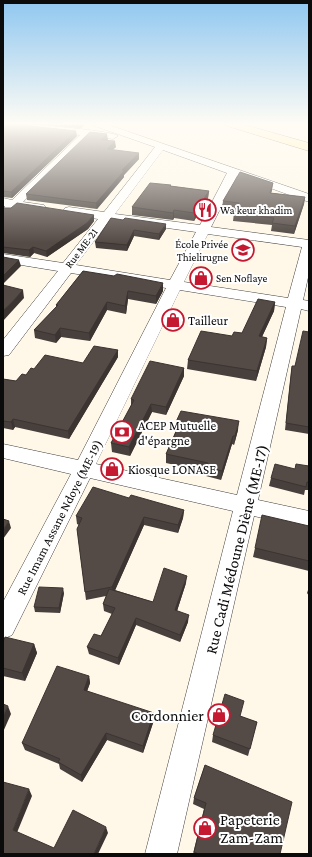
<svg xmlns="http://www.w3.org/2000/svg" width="312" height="857" font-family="'Crimson Pro',serif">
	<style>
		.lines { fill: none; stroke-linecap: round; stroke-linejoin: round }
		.street-casing { stroke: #3e3e3e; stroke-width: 1 }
		.secondary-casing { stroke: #2d2d2d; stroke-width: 1 }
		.street { fill: #fff; fill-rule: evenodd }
		.secondary { fill: #ffeda3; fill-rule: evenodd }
		.wall { fill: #48403c }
		.shaded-wall { fill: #3b3431 }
		.building { fill: #544a46; stroke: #3b3431 }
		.labels { text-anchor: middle; stroke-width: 4; stroke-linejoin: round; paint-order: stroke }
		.far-poi-label { font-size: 11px; fill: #0b0b0b; stroke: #fff; text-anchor: start }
		.far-street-label { font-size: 11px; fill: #0b0b0b; stroke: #fff }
		.poi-label { font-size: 13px; fill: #0b0b0b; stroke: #fff; text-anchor: start }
		.street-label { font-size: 13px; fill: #0b0b0b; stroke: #fff }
		.near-street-label { font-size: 16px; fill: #0b0b0b; stroke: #fff }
		.near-poi-label { font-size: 16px; fill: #0b0b0b; stroke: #fff; text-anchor: end }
	</style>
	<rect width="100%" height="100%" fill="#fff8e8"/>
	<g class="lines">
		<g class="street-casing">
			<path id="street" d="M 3,123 C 17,123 112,130 118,136 L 113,139 L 90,136 L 23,202 L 44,205 L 46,208 L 44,211 L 40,212 L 17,208 C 13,212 9,216 3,212 L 5,206 L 3,206 L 3,198 L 12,200 L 80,135 L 3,127 Z
				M 90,123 L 103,123 L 309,194 L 309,202 L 237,176 L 211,227 L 309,240 L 309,273 L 303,300 L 309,301 L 309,311 L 301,309 L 258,500 L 309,511 L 309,529 L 254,516 L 177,854 L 145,854 L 233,511 L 90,478 L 12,635 L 3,639 L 3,602 L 71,474 L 3,458 L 3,444 L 78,460 L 166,288 L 71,273 L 9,355 L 3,356 L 3,340 L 58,271 L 3,262 L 3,254 L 63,263 L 98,219 L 65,214 L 63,211 L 65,208 L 69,207 L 104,212 L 155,147 L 92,125 ZM 163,150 L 227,173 L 200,225 L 115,214 ZM 110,220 L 196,232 L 170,280 L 76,265 ZM 208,234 L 302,247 L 288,298 L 184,282 ZM 180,290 L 286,307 L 237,495 L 96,464 Z"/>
		</g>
		<g class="secondary-casing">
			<path id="secondary" d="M 223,123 L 238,123 L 309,143 L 309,151 L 224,125 Z"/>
		</g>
		<use href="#street" class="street"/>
		<use href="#secondary" class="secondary"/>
	</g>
	<path class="wall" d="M 3,123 L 77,136 L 12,198 L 3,197 Z
		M 11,123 L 86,123 L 86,124 L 81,128 Z
		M 107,140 L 116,147 L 112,150 L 139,159 L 124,175 L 124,177 L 97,209 L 27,200 L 26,194 L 108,140 Z
		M 171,185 L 171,186 L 209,191 L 208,198 L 194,221 L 174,218 L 173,220 L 132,215 L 132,207 Z
		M 272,190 L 271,193 L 305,197 L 304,204 L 294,234 L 271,231 L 272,225 L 233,221 L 234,213 L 235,211 L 222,209 L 223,201 Z
		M 3,208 L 94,215 L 94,221 L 88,229 L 47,257 L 34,253 L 30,257 L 3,253 Z
		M 111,218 L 166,229 L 159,240 L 134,236 L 127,251 L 96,248 L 95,242 Z
		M 83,271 L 163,291 L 156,304 L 128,299 L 126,314 L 107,310 L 90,341 L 61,337 L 56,343 L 35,338 L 34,330 L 56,307 L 56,305 Z
		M 275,302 L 274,311 L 262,337 L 267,338 L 266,347 L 256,381 L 187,369 L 188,360 L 232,336 L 242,333 Z
		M 309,332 L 309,434 L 285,430 L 291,373 L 292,366 L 295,366 Z
		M 118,350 L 118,357 L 69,439 L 15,427 L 13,430 L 3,428 L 3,379 L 16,381 L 26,375 L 34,369 L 83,363 Z
		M 184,368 L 184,376 L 166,415 L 152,412 L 130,456 L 112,452 L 111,443 L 131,406 L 131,399 Z
		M 175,424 L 238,430 L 234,445 L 232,444 L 221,480 L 206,476 L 206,472 L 166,463 L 166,454 L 175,433 Z
		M 309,466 L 309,490 L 305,490 L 304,495 L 269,486 L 271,478 L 295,469 Z
		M 129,498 L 184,510 L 183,518 L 178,533 L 144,525 L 115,590 L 153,602 L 186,583 L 177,611 L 188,622 L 180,642 L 136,625 L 119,665 L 89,654 L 87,647 L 101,636 L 112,614 L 104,611 L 103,604 L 106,596 L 86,600 L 77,529 L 79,525 L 77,524 L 76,516 Z
		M 309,526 L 309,571 L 253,557 L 255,548 Z
		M 309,587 L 309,596 L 307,593 Z
		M 64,593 L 60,613 L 35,612 L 34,607 Z
		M 3,642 L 34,644 L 37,653 L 25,681 L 3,676 Z
		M 89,676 L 90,683 L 87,691 L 154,720 L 143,753 L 107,740 L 82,782 L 60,769 L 59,764 L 25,750 L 22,743 Z
		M 240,716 L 257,722 L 248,756 L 212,742 L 213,735 Z
		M 205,765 L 280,854 L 193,854 L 204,809 L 193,804 L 194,798 Z"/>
	<path class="shaded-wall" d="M 80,123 L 86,123 L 86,124 L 81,128 Z
		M 76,131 L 77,136 L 12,198 L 11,192 Z
		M 107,134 L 108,140 L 101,145 L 101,140 Z
		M 115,141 L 116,147 L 107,155 L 107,149 Z
		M 139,153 L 139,159 L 124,175 L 124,177 L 97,209 L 96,203 L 122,170 Z
		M 273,183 L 272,190 L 269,200 L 270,193 Z
		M 209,191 L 208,198 L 194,221 L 194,213 Z
		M 305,197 L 304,204 L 294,234 L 295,226 Z
		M 174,210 L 174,218 L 173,220 L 173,213 Z
		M 94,215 L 94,221 L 88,229 L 47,257 L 46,251 Z
		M 166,224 L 166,229 L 159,240 L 159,234 Z
		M 134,230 L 134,236 L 127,251 L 127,245 Z
		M 33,247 L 34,253 L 30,257 L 29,250 Z
		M 19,260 L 21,266 L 3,284 L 3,276 Z
		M 163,283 L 163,291 L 156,304 L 156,296 Z
		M 23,290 L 24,298 L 3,321 L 3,311 Z
		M 128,291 L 128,299 L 126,314 L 125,306 Z
		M 107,302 L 107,310 L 90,341 L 89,333 Z
		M 275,302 L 274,311 L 258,345 L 259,336 Z
		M 60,328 L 61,337 L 56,343 L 55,335 Z
		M 267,338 L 266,347 L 256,381 L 257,371 Z
		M 118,350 L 118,357 L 69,439 L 68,431 Z
		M 184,368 L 184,376 L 166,415 L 166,407 Z
		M 151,404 L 152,412 L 130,456 L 129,447 Z
		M 13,419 L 15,427 L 13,430 L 11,422 Z
		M 239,421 L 238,430 L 234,445 L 235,436 Z
		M 233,436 L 232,444 L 221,480 L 222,471 Z
		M 184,510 L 183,518 L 178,533 L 178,525 Z
		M 144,517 L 144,525 L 113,595 L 112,587 Z
		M 9,521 L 11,528 L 3,539 L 3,530 Z
		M 187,576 L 186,583 L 175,617 L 175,610 Z
		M 63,588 L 64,593 L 60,613 L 59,608 Z
		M 189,615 L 188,622 L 180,642 L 180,635 Z
		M 136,618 L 136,625 L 119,665 L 118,658 Z
		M 34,644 L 37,653 L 25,681 L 22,673 Z
		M 89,676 L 90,683 L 85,697 L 84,690 Z
		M 8,706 L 11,714 L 3,732 L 3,716 Z
		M 154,713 L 154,720 L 143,753 L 143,746 Z
		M 106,733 L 107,740 L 82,782 L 81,775 Z
		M 29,789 L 32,796 L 16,835 L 13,830 Z
		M 106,827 L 108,833 L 98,854 L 94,854 Z"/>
	<path class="building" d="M 3,123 L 76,131 L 11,192 L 3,191 Z
		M 90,132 L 107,134 L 101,140 L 115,141 L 107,149 L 139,153 L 122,170 L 124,171 L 96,203 L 26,194 Z
		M 240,172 L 273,183 L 270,193 L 305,197 L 295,226 L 272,223 L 274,218 L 234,213 L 239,203 L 223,201 Z
		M 150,183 L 171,185 L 170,186 L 209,191 L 194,213 L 174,210 L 173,213 L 132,207 Z
		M 17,203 L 94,215 L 87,223 L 46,251 L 33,247 L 29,250 L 3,247 L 3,208 L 11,208 Z
		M 111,218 L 123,220 L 125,218 L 166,224 L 159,234 L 134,230 L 127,245 L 95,242 Z
		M 3,257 L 19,260 L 3,276 Z
		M 83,271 L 114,276 L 117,274 L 163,283 L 156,296 L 128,291 L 125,306 L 107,302 L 89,333 L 60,328 L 55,335 L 34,330 L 58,305 L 56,305 Z
		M 3,285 L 23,290 L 3,311 Z
		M 258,299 L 275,302 L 259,336 L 267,338 L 257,371 L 188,360 L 201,331 L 232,336 L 234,332 L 242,333 Z
		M 303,331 L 309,332 L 309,427 L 286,423 L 292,366 L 295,366 Z
		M 94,346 L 118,350 L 68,431 L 13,419 L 11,422 L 3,421 L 3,379 L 16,381 L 22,374 L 26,375 L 31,368 L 34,369 L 45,355 L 83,363 Z
		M 150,361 L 184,368 L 166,407 L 151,404 L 129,447 L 111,443 L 134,400 L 131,399 Z
		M 181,411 L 239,421 L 235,436 L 233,436 L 222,471 L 206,467 L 208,463 L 166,454 L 179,425 L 175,424 Z
		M 275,464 L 295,469 L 296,464 L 309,466 L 309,482 L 307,482 L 306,487 L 271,478 Z
		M 93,487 L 129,498 L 131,495 L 184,510 L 178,525 L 144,517 L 112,587 L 85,592 L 77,529 L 82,518 L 76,516 Z
		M 262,515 L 309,526 L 309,561 L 255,548 Z
		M 3,519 L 9,521 L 3,530 Z
		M 164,568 L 187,576 L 175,610 L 189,615 L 180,635 L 136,618 L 118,658 L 87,647 L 94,634 L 101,636 L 115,608 L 103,604 L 109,589 L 153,602 Z
		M 39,587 L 63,588 L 59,608 L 34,607 Z
		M 5,637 L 34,644 L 22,673 L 3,668 L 3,642 Z
		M 57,666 L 89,676 L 84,690 L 154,713 L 143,746 L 106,733 L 81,775 L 58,762 L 60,759 L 22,743 Z
		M 225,694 L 244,701 L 240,716 L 257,722 L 250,749 L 213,735 Z
		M 3,704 L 8,706 L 3,716 Z
		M 205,765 L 292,802 L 280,854 L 199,854 L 194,852 L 206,803 L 194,798 Z
		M 3,782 L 29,789 L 13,830 L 54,848 L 73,810 L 106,827 L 94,854 L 3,854 Z"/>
	<linearGradient id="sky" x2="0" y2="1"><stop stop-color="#8fc7f0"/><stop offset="0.51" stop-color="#fffcf5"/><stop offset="1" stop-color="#fffcf5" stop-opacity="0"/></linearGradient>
	<rect width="312" height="243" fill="url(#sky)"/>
	<defs>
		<g id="restaurant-ring" transform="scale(1.15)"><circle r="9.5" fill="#fff" stroke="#c41931" stroke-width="1.5"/><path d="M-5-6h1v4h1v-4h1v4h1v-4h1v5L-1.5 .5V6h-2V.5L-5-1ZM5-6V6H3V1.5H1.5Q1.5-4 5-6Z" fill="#c41931"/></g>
		<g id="school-ring" transform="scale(1.15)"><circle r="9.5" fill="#fff" stroke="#c41931" stroke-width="1.5"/><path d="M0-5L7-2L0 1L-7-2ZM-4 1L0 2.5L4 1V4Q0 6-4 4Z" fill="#c41931"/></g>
		<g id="shop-ring" transform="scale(1.15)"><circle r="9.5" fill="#fff" stroke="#c41931" stroke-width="1.5"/><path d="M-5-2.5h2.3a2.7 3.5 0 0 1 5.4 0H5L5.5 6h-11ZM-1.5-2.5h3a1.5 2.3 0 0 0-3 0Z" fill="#c41931"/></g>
		<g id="bank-ring" transform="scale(1.15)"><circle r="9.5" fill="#fff" stroke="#c41931" stroke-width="1.5"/><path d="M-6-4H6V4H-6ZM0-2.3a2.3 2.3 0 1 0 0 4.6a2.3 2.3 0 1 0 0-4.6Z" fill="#c41931"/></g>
	</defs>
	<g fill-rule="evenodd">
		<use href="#restaurant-ring" x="205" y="210"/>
		<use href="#school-ring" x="243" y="250"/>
		<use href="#shop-ring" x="201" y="278"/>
		<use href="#shop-ring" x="173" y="320"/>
		<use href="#bank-ring" x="122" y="432"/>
		<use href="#shop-ring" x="112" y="469"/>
		<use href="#shop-ring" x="219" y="715"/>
		<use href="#shop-ring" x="205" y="828"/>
	</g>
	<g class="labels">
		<g class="far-poi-label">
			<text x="220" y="214">Wa keur khadim</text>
			<text x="228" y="248" text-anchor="end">École Privée<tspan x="228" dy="13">Thielirugne</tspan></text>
			<text x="216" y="282">Sen Noflaye</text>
		</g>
		<g class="far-street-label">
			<text transform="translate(81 248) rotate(-53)" y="4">Rue ME-21</text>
		</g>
		<g class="poi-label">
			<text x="188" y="325">Tailleur</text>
			<text x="138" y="430">ACEP Mutuelle<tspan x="138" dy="15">d'épargne</tspan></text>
			<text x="128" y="474">Kiosque LONASE</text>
		</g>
		<g class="street-label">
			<text transform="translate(59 517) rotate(-63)" y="5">Rue Imam Assane Ndoye (ME-19)</text>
		</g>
		<g class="near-street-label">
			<text transform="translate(236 549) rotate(-76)" y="6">Rue Cadi Médoune Diène (ME-17)</text>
		</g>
		<g class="near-poi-label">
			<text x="204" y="721">Cordonnier</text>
			<text x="220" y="825" text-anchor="start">Papeterie<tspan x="220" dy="18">Zam-Zam</tspan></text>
		</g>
	</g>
	<rect width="312" height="857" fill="none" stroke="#0b0b0b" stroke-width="8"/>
</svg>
